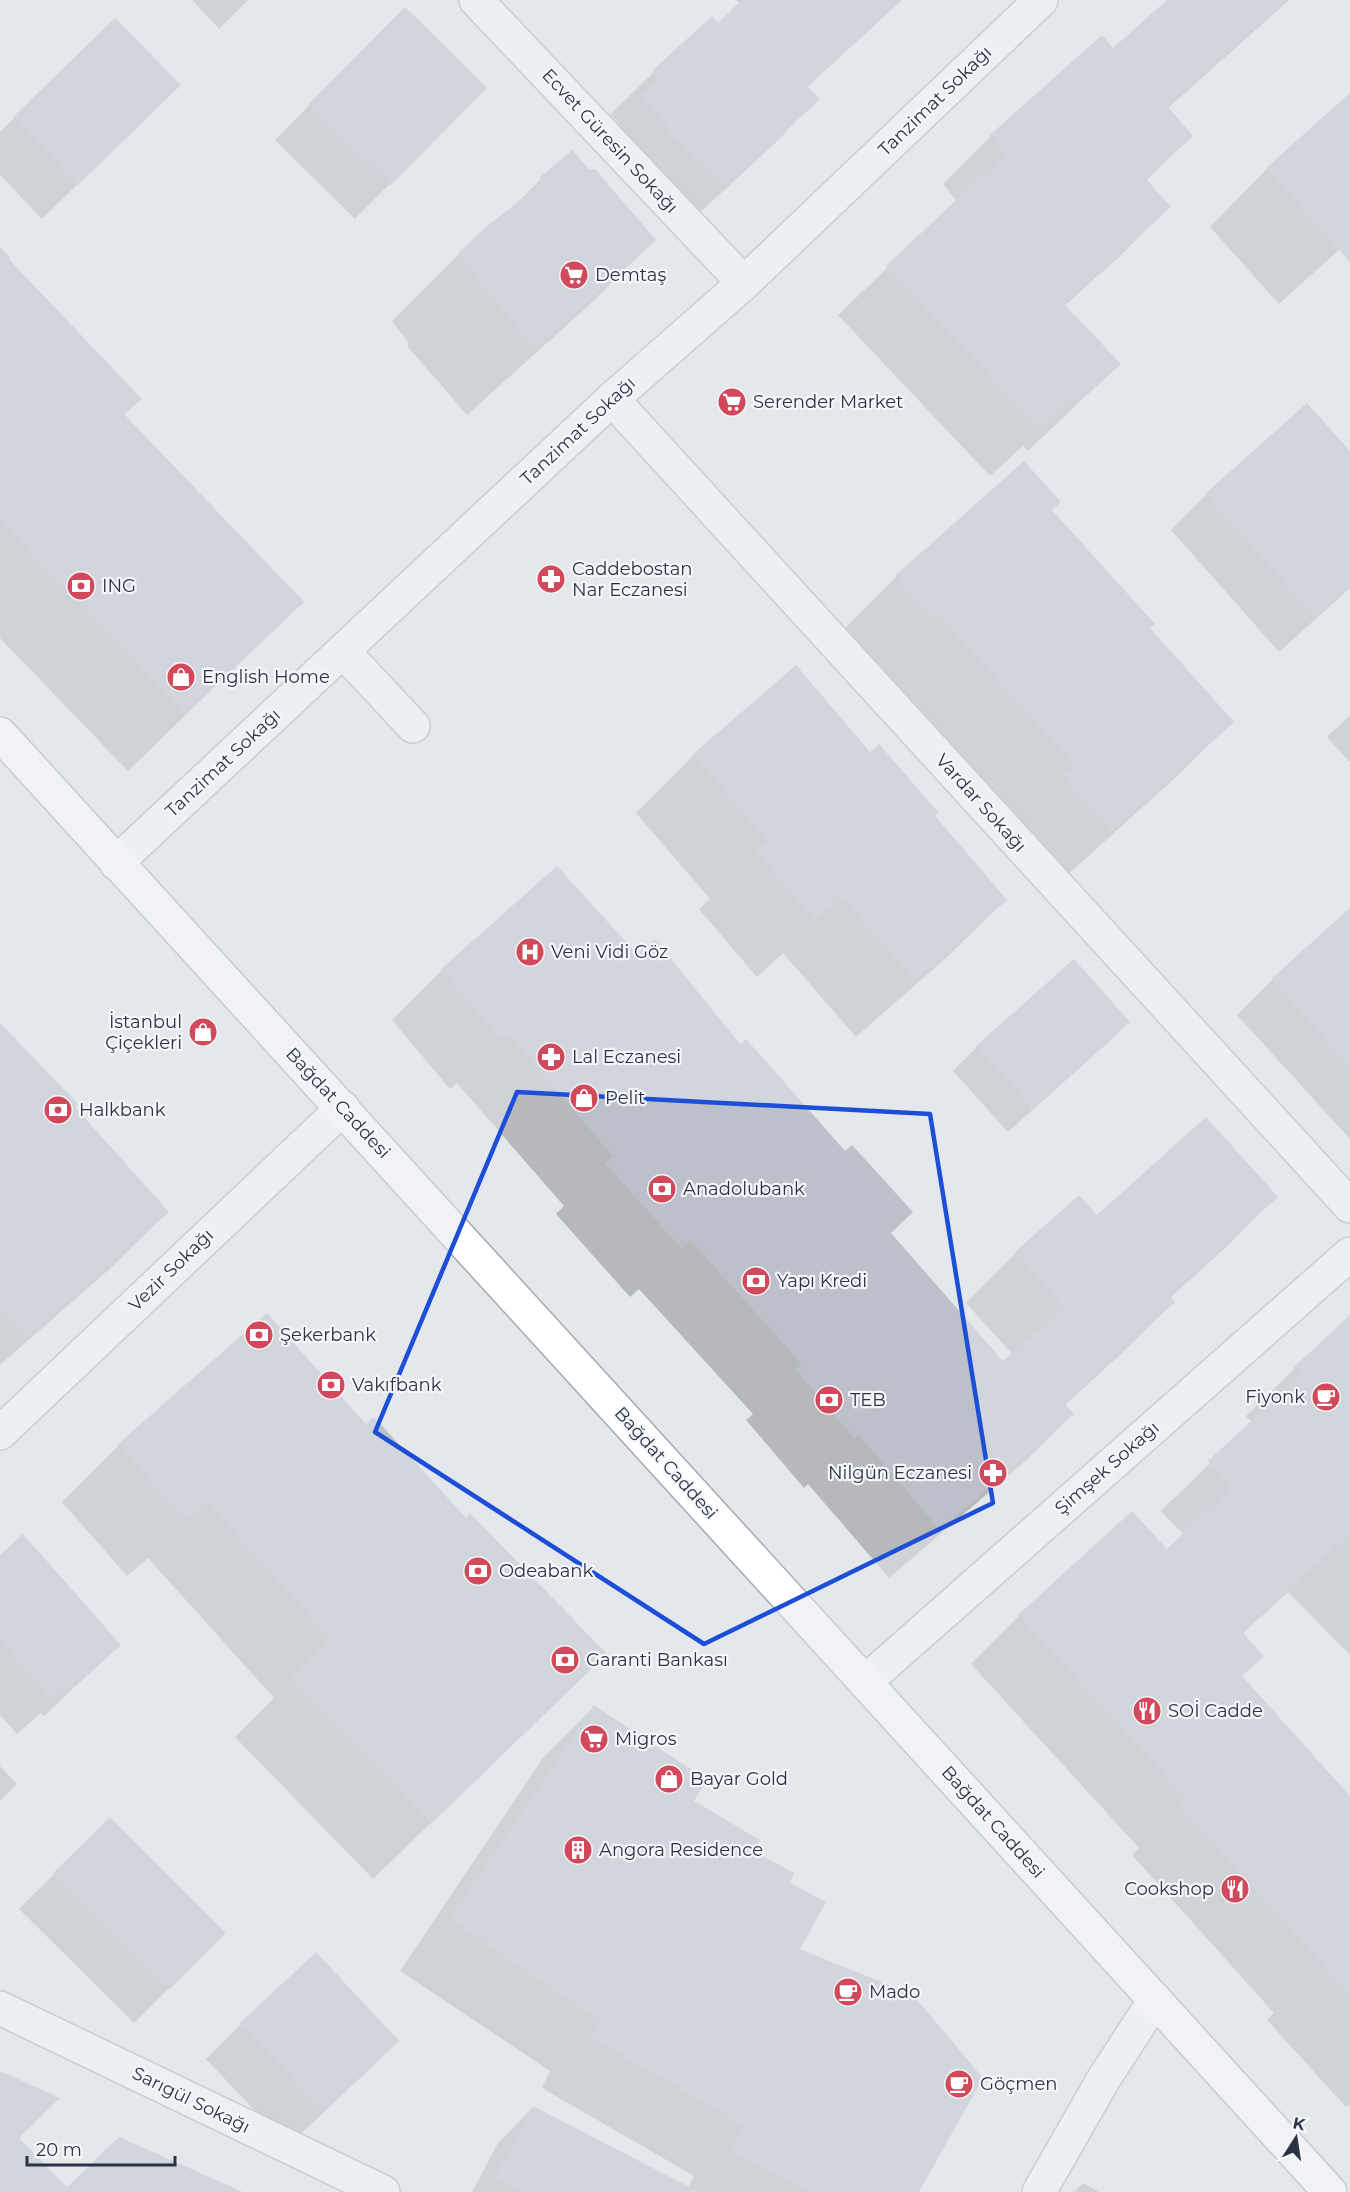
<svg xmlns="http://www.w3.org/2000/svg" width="1350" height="2192" font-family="Montserrat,sans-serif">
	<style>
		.shadow { fill: #0003 }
		.building { fill: #bbc0ca }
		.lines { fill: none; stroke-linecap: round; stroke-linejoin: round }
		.minor-casing { stroke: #a9aeb7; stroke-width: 36 }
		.major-casing { stroke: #a3abb8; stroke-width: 36 }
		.minor { stroke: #f7f8fa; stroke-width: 33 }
		.major { stroke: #fff; stroke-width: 33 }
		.marked { fill: none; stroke: #1d4ed8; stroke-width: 4.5; stroke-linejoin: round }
		.labels { text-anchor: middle; stroke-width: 4.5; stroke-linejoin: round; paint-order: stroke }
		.street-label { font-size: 18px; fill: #2b3445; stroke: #f4f6f9 }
		.poi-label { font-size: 18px; fill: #2b3445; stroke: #f4f6f9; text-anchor: start }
	</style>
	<rect width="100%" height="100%" fill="#e4e7ec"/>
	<path class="shadow" d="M 192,0 L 248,0 L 219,29 Z
		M 736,0 L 902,0 L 807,87 L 818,99 L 775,143 L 682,229 L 597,141 L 617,121 L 610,115 L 654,72 L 718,25 L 740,4 Z
		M 1169,0 L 1289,0 L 1167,109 L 1191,136 L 1146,181 L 1169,207 L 1121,255 L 1064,306 L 1119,364 L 1028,451 L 1023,446 L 990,476 L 838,315 L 957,201 L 943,184 L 991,136 L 1113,50 Z
		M 115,20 L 144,120 L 42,219 L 0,175 L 0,132 Z
		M 369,44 L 485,88 L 355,219 L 275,140 Z
		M 1350,95 L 1350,240 L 1279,304 L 1210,227 L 1267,169 Z
		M 540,180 L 654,240 L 587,307 L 467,415 L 408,347 L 408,342 L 392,321 L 459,254 L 509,211 Z
		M 0,247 L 10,258 L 8,260 L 139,399 L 123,415 L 302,602 L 128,771 L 0,638 Z
		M 1307,406 L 1350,453 L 1350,588 L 1279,652 L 1171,530 L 1206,495 Z
		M 1024,463 L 1050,511 L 1148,629 L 1232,722 L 1175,778 L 1055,886 L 1019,822 L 880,668 L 875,673 L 839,634 L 896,577 Z
		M 795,667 L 870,754 L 933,817 L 1005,900 L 947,957 L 856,1037 L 783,953 L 757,977 L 699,909 L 710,899 L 636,813 L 694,755 Z
		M 1350,715 L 1350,762 L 1327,737 Z
		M 1350,910 L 1350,1139 L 1237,1015 L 1272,980 Z
		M 442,970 L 890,1234 L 1003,1363 L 1013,1355 L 966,1303 L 1016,1253 L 1097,1218 L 1276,1197 L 1226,1247 L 1170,1298 L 1173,1302 L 1123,1352 L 1065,1405 L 1072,1414 L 1022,1464 L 889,1578 L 808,1484 L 804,1488 L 746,1420 L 753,1414 L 639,1289 L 630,1297 L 556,1214 L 564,1206 L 457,1083 L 450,1089 L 392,1020 Z
		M 1128,1022 L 1104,1046 L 1008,1132 L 953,1071 L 977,1047 Z
		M 0,1025 L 167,1212 L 114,1265 L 0,1365 Z
		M 1350,1317 L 1350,1655 L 1288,1592 L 1242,1634 L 1262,1656 L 1241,1677 L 1350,1798 L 1350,2104 L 1346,2107 L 1267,2020 L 1274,2013 L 1132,1855 L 1139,1848 L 971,1664 L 1019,1616 L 1167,1551 L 1184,1535 L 1161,1511 L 1252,1422 L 1246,1416 L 1295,1368 Z
		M 366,1426 L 547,1711 L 373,1879 L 235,1737 L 274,1698 L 148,1558 L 127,1576 L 62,1502 L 119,1445 Z
		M 0,1557 L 119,1645 L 44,1716 L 41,1713 L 17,1734 L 0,1715 Z
		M 594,1707 L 691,1801 L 788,1883 L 797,1950 L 917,2192 L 686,2192 L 694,2176 L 542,2088 L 550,2071 L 400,1971 L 543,1758 Z
		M 0,1766 L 17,1784 L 0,1801 Z
		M 110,1819 L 224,1933 L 134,2023 L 19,1909 Z
		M 241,2024 L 362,2076 L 288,2146 L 206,2059 Z
		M 533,2107 L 654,2192 L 472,2192 L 498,2143 Z
		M 1083,2183 L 1099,2192 L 1074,2192 Z"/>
	<path class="building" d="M 742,0 L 901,0 L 807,86 L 820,99 L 726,187 L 666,130 L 667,125 L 639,96 L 660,77 L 652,71 L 712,16 L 718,23 Z
		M 1167,0 L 1286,0 L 1167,106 L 1193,136 L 1146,179 L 1171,207 L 1064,304 L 1121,364 L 1077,404 L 1072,398 L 1040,429 L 886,266 L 1006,153 L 990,135 L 1102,35 L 1113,48 Z
		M 405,7 L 487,88 L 391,185 L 309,104 Z
		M 115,18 L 181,85 L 78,185 L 13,117 Z
		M 1350,93 L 1350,262 L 1266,168 Z
		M 572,150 L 589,169 L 595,169 L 656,240 L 536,349 L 476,279 L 475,274 L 458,253 L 488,225 L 543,183 L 539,178 Z
		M 0,250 L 142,399 L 124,414 L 304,602 L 186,714 L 0,521 Z
		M 1307,403 L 1350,451 L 1350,586 L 1315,617 L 1205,494 Z
		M 1024,461 L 1061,502 L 1052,510 L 1155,624 L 1150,628 L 1234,722 L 1112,831 L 1063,776 L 1075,766 L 937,613 L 932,617 L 895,576 Z
		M 796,665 L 870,752 L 879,744 L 939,813 L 935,816 L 1007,900 L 915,980 L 842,897 L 815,920 L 756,851 L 767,841 L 693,754 Z
		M 557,866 L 637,954 L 655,939 L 740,1044 L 746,1039 L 845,1151 L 852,1145 L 913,1212 L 891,1233 L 1003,1361 L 1065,1308 L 1015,1252 L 1079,1195 L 1097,1215 L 1206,1117 L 1278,1197 L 1169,1295 L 1175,1302 L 1064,1403 L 1074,1414 L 940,1530 L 859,1435 L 855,1439 L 795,1369 L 802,1364 L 690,1240 L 681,1248 L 605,1163 L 613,1156 L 508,1034 L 501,1040 L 441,969 Z
		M 1350,908 L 1350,1067 L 1271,979 Z
		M 1074,959 L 1130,1022 L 1033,1108 L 976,1046 Z
		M 0,1023 L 78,1104 L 75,1107 L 169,1212 L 27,1337 L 0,1307 Z
		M 267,1313 L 366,1424 L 374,1417 L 466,1518 L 470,1513 L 607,1654 L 432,1823 L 291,1678 L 330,1639 L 207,1501 L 186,1520 L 118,1444 Z
		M 1350,1315 L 1350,1533 L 1242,1632 L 1264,1656 L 1242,1676 L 1350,1796 L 1350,1995 L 1179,1805 L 1187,1799 L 1018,1615 L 1132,1511 L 1167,1549 L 1232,1487 L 1208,1461 L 1301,1375 L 1294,1367 Z
		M 23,1534 L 121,1645 L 80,1682 L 77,1679 L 53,1700 L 0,1640 L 0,1555 Z
		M 594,1705 L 707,1780 L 694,1801 L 760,1840 L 753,1851 L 794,1873 L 790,1883 L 826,1902 L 800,1949 L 913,1995 L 983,2078 L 919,2192 L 811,2192 L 730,2152 L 744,2125 L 591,2037 L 600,2020 L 450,1919 Z
		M 110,1817 L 226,1933 L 170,1989 L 53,1873 Z
		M 316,1952 L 399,2041 L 324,2112 L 240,2023 Z
		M 0,2071 L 60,2098 L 19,2138 L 67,2187 L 119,2137 L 243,2192 L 0,2192 Z
		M 533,2106 L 699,2192 L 520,2192 L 494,2179 Z"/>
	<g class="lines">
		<g class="minor-casing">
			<path id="minor" d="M 476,0 L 744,283
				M 612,399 L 1350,1206
				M 343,651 L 413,726
				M 116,863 L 612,399 L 744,283 L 1041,0
				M 0,1433 L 343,1108
				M 865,1682 L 1350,1254
				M 0,2008 L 383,2192
				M 1039,2192 L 1103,2080 L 1155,2000"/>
		</g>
		<g class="major-casing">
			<path id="major" d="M 0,734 L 1330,2192"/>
		</g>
		<use href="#minor" class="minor"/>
		<use href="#major" class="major"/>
	</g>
	<path d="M0 0H1350V2192H0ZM 517,1092 L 930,1114 L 993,1503 L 704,1644 L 375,1432 Z" fill="#e4e7ec" fill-opacity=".55" fill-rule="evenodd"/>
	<path class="marked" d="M 517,1092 L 930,1114 L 993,1503 L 704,1644 L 375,1432 Z"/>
	<defs>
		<g id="supermarket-disc" transform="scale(1.5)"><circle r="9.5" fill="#d1495b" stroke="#f4f6f9"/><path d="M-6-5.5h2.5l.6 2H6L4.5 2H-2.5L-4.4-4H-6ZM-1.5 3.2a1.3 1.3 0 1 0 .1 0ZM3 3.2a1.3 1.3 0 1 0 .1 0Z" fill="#fff"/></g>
		<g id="pharmacy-disc" transform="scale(1.5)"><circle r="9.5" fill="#d1495b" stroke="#f4f6f9"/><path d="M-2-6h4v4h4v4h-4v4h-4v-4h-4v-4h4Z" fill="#fff"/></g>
		<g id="bank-disc" transform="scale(1.5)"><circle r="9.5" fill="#d1495b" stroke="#f4f6f9"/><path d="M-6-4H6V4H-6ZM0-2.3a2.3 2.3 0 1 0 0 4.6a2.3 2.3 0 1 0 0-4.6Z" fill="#fff"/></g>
		<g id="shop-disc" transform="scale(1.5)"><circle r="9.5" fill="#d1495b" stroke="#f4f6f9"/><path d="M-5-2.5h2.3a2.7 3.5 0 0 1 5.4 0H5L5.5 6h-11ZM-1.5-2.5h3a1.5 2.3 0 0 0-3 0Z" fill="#fff"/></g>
		<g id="hospital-disc" transform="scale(1.5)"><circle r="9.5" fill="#d1495b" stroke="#f4f6f9"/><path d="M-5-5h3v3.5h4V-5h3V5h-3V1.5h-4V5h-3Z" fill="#fff"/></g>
		<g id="cafe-disc" transform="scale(1.5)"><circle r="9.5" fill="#d1495b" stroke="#f4f6f9"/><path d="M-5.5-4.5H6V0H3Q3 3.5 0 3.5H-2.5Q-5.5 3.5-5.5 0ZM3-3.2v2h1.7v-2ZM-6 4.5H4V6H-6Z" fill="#fff"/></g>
		<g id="restaurant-disc" transform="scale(1.5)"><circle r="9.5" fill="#d1495b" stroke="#f4f6f9"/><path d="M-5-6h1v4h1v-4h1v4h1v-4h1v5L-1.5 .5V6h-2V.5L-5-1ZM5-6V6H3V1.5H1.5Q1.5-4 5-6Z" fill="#fff"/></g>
		<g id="building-disc" transform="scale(1.5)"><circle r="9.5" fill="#d1495b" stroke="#f4f6f9"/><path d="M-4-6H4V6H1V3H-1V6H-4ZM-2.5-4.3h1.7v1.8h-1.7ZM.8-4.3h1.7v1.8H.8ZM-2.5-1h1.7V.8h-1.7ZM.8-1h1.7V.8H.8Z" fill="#fff"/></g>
	</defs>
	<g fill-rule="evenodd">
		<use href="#supermarket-disc" x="574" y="275"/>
		<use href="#supermarket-disc" x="732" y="402"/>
		<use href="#pharmacy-disc" x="551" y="579"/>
		<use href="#bank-disc" x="81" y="586"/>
		<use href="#shop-disc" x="181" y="677"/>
		<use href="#hospital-disc" x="530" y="952"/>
		<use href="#shop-disc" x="203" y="1032"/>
		<use href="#pharmacy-disc" x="551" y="1057"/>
		<use href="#shop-disc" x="584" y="1098"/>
		<use href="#bank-disc" x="58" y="1110"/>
		<use href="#bank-disc" x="662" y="1189"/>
		<use href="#bank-disc" x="756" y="1281"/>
		<use href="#bank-disc" x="259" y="1335"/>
		<use href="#bank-disc" x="331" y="1385"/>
		<use href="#cafe-disc" x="1326" y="1397"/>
		<use href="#bank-disc" x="829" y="1400"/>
		<use href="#pharmacy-disc" x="993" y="1473"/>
		<use href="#bank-disc" x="478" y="1571"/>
		<use href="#bank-disc" x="565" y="1660"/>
		<use href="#restaurant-disc" x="1147" y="1711"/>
		<use href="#supermarket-disc" x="594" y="1739"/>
		<use href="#shop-disc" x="669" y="1779"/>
		<use href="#building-disc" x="578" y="1850"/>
		<use href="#restaurant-disc" x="1235" y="1889"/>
		<use href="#cafe-disc" x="848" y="1992"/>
		<use href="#cafe-disc" x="959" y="2084"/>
	</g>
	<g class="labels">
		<g class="street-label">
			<text transform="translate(935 101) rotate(-44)" y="6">Tanzimat Sokağı</text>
			<text transform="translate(610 141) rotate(47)" y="6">Ecvet Güresin Sokağı</text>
			<text transform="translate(578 431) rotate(-43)" y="6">Tanzimat Sokağı</text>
			<text transform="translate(223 763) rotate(-43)" y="6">Tanzimat Sokağı</text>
			<text transform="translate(981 803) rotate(48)" y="6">Vardar Sokağı</text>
			<text transform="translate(338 1103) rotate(47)" y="6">Bağdat Caddesi</text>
			<text transform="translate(171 1270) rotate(-44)" y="6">Vezir Sokağı</text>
			<text transform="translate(666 1463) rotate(48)" y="6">Bağdat Caddesi</text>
			<text transform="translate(1107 1468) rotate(-41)" y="6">Şimşek Sokağı</text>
			<text transform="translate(993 1822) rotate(48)" y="6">Bağdat Caddesi</text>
			<text transform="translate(191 2100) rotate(26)" y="6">Sarıgül Sokağı</text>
		</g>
		<g class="poi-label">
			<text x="595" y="281">Demtaş</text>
			<text x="753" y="408">Serender Market</text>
			<text x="572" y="575">Caddebostan<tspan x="572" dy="21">Nar Eczanesi</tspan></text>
			<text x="102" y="592">ING</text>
			<text x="202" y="683">English Home</text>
			<text x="551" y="958">Veni Vidi Göz</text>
			<text x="182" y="1028" text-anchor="end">İstanbul<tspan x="182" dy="21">Çiçekleri</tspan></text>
			<text x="572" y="1063">Lal Eczanesi</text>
			<text x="605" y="1104">Pelit</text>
			<text x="79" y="1116">Halkbank</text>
			<text x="683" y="1195">Anadolubank</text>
			<text x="777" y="1287">Yapı Kredi</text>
			<text x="280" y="1341">Şekerbank</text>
			<text x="352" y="1391">Vakıfbank</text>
			<text x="1305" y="1403" text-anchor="end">Fiyonk</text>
			<text x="850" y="1406">TEB</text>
			<text x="972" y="1479" text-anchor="end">Nilgün Eczanesi</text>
			<text x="499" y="1577">Odeabank</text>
			<text x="586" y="1666">Garanti Bankası</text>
			<text x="1168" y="1717">SOİ Cadde</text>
			<text x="615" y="1745">Migros</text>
			<text x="690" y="1785">Bayar Gold</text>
			<text x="599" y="1856">Angora Residence</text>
			<text x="1214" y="1895" text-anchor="end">Cookshop</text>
			<text x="869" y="1998">Mado</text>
			<text x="980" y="2090">Göçmen</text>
		</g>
	</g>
	<g transform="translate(1296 2138) rotate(12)" stroke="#f4f6f9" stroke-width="4.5" paint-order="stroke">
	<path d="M0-4.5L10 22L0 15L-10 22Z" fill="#2b3445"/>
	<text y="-9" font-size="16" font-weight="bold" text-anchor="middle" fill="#2b3445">K</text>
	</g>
	<path d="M27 2156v9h148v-9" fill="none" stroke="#2b3445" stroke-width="3"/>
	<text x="36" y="2156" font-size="18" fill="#2b3445" stroke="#f4f6f9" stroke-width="4.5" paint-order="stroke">20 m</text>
</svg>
